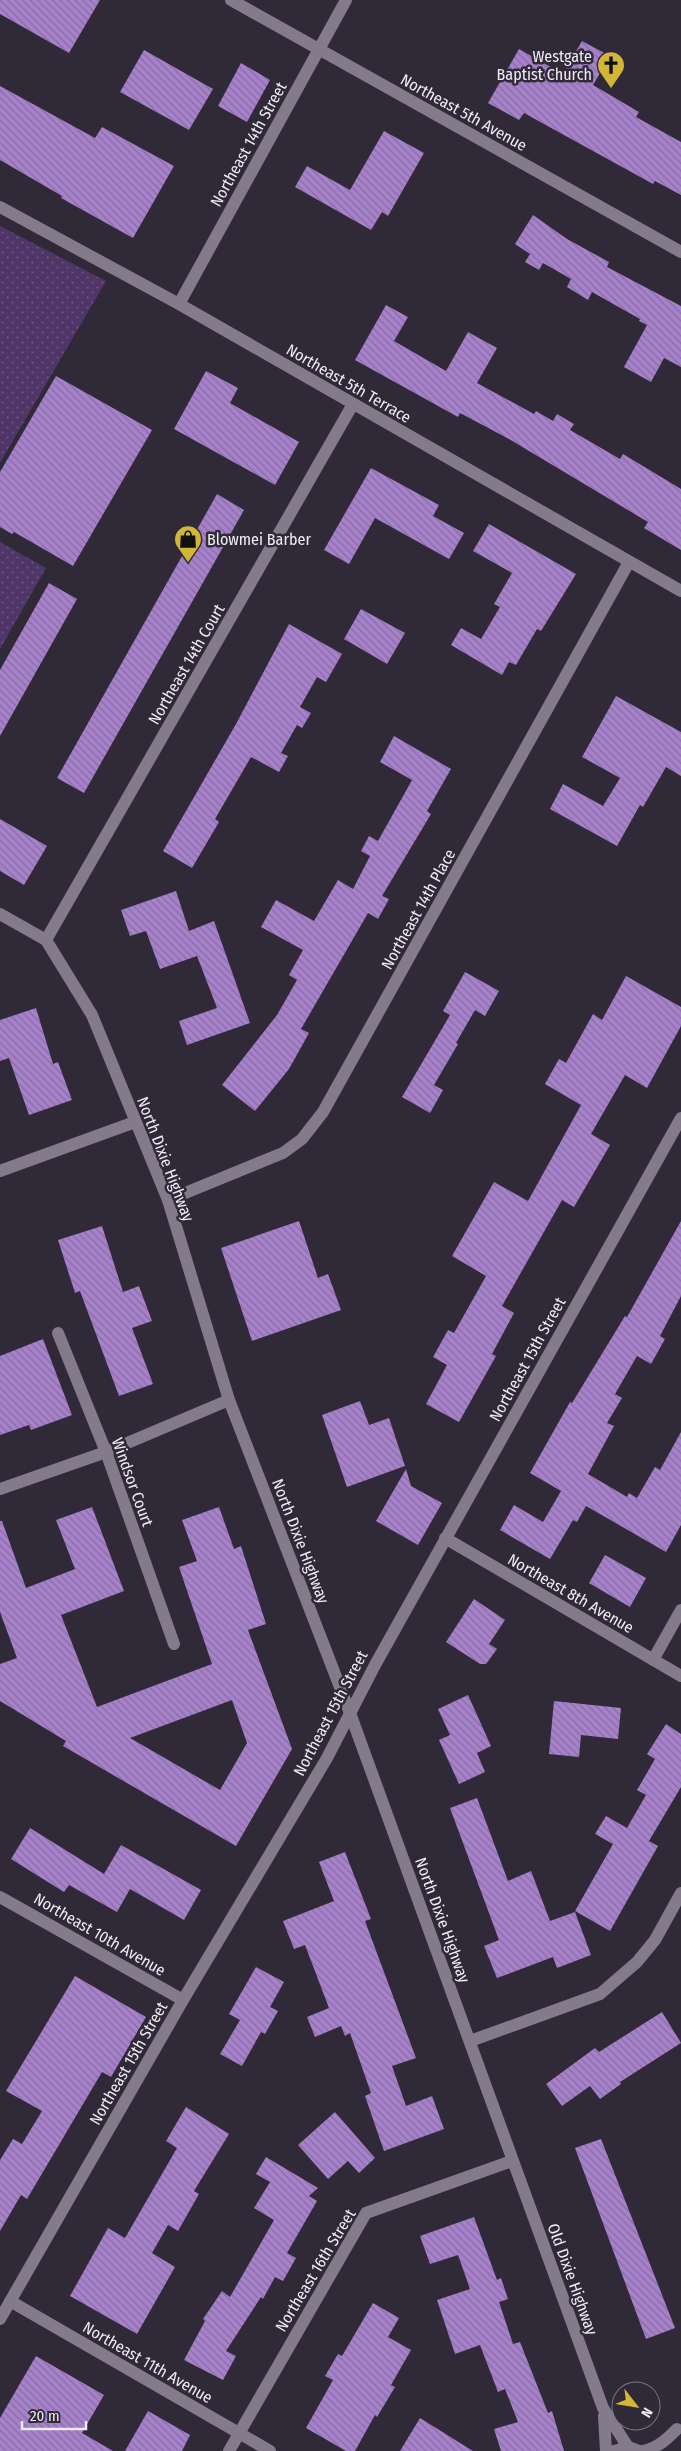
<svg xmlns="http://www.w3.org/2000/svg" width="681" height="2451" font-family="'Fira Sans Condensed',sans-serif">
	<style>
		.park { fill: url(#park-dots) }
		.building { fill: url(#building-back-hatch); fill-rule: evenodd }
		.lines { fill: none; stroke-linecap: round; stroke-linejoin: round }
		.street { stroke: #837b8b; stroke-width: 12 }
		.secondary { stroke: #837b8b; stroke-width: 12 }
		.labels { text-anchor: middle; stroke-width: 5; stroke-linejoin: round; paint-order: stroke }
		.poi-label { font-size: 16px; fill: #f0ecf5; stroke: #302937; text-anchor: end }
		.street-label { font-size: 16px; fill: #f0ecf5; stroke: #302937 }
	</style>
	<defs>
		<pattern id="park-dots" width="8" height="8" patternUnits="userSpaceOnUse" patternTransform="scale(1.25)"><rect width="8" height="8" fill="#503668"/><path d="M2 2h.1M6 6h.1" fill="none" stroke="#6a537e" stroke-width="1.8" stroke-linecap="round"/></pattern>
		<pattern id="building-back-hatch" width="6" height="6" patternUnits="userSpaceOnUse" patternTransform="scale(1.25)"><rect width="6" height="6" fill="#a781cc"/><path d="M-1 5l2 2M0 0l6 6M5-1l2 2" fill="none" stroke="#866d9e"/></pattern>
	</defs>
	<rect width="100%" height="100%" fill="#302937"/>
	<path class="park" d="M 0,226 L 106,281 L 0,463 Z
		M 0,542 L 46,568 L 0,649 Z"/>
	<path class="building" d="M 0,0 L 100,0 L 69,53 L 0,14 Z
		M 582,41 L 610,56 L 593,85 L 639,112 L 636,117 L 681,142 L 681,195 L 655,181 L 653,184 L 524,113 L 519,120 L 488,103 L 519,49 L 563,74 Z
		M 144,50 L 213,89 L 189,130 L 120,92 Z
		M 241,63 L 270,80 L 247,122 L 218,106 Z
		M 0,86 L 95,138 L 102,127 L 174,166 L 133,238 L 61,198 L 62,196 L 0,160 Z
		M 384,131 L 424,153 L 388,216 L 382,212 L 371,230 L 295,187 L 307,166 L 350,190 Z
		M 533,215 L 567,239 L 609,262 L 607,267 L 681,306 L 681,367 L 664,358 L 651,382 L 624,367 L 647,325 L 639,321 L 640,319 L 592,292 L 588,300 L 567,287 L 571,279 L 543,263 L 539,270 L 525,262 L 530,254 L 515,244 Z
		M 386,305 L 408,317 L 394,341 L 446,371 L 468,332 L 497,348 L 477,383 L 534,414 L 536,411 L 553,421 L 557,414 L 574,424 L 570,430 L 620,459 L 623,454 L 681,489 L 681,550 L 644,528 L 648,522 L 509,439 L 460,413 L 458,417 L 355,360 Z
		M 206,371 L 238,388 L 230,403 L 299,442 L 275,485 L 174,429 Z
		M 56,376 L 152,430 L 73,566 L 14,532 L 12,534 L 0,527 L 0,472 Z
		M 371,468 L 439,505 L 433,516 L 464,533 L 449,559 L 375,518 L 349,564 L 324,550 Z
		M 217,494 L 244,510 L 84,793 L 57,778 Z
		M 489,524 L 576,574 L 541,631 L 537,629 L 516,665 L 509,662 L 502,675 L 451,645 L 461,628 L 481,639 L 500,607 L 494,604 L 512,573 L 473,551 Z
		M 49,583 L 77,599 L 0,736 L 0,670 Z
		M 361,609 L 405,633 L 387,664 L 344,639 Z
		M 289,624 L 342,654 L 326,682 L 317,677 L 300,707 L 311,713 L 302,728 L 297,725 L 281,753 L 288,756 L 279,772 L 251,757 L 215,819 L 219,822 L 192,868 L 163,851 L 236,724 Z
		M 616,696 L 681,732 L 681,776 L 666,767 L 643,807 L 640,805 L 617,846 L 550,809 L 563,784 L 603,806 L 620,778 L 582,757 Z
		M 394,736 L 451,769 L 427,811 L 431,814 L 382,896 L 389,899 L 378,919 L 368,913 L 301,1029 L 309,1033 L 289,1069 L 255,1111 L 222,1085 L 277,1015 L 297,980 L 289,975 L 303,950 L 261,927 L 276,900 L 314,921 L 338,880 L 353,889 L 370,856 L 361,851 L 369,836 L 378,841 L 412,780 L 380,762 Z
		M 0,819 L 47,846 L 24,885 L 0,871 Z
		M 176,891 L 189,931 L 214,921 L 250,1023 L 187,1045 L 179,1021 L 217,1008 L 197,956 L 160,969 L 146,931 L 130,936 L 121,910 Z
		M 465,972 L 499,991 L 485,1016 L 475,1010 L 456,1043 L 458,1044 L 434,1085 L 443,1090 L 430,1113 L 402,1097 L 450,1015 L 443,1011 Z
		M 626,976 L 681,1007 L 681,1026 L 647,1088 L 625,1075 L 591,1134 L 610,1145 L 574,1207 L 562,1200 L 502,1306 L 514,1313 L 492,1354 L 496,1356 L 459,1422 L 426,1404 L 447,1365 L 433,1357 L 448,1330 L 454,1333 L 486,1276 L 452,1256 L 494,1182 L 528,1201 L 581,1105 L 545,1084 L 559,1059 L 566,1063 L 593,1014 L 602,1020 Z
		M 36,1008 L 53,1064 L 58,1062 L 72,1100 L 29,1115 L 9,1058 L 0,1061 L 0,1020 Z
		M 299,1221 L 318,1278 L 328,1274 L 341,1310 L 252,1341 L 221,1248 Z
		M 681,1221 L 681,1296 L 660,1336 L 665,1339 L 651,1364 L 637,1356 L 615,1394 L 622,1398 L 607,1423 L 614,1426 L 588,1474 L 627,1497 L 629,1493 L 637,1498 L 655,1467 L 660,1470 L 681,1432 L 681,1525 L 666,1552 L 586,1506 L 577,1522 L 573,1520 L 550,1559 L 500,1530 L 514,1505 L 543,1522 L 561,1491 L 530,1473 L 570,1402 L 572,1403 L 625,1316 L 627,1317 Z
		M 102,1226 L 123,1292 L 139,1286 L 152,1321 L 132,1328 L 153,1384 L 119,1396 L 80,1291 L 75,1293 L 58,1240 Z
		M 43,1339 L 72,1415 L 31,1430 L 29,1425 L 0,1435 L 0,1356 Z
		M 360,1401 L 369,1425 L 389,1418 L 405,1466 L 347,1487 L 322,1415 Z
		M 406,1469 L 411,1486 L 442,1503 L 418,1545 L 376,1521 Z
		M 92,1507 L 124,1591 L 61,1615 L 97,1707 L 212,1664 L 179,1567 L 197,1561 L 182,1520 L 219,1507 L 234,1549 L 241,1546 L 266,1624 L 248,1630 L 292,1749 L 236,1846 L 63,1746 L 66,1741 L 0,1701 L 0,1664 L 17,1658 L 0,1612 L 0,1521 L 2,1521 L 26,1588 L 75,1569 L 56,1520 ZM 232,1700 L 247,1743 L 220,1790 L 130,1738 Z
		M 605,1555 L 646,1578 L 630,1607 L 589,1583 Z
		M 474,1599 L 505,1620 L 489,1644 L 497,1649 L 486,1664 L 480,1664 L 446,1642 Z
		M 468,1695 L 491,1746 L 477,1753 L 485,1772 L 459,1784 L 439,1740 L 450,1735 L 438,1709 Z
		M 554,1701 L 621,1708 L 618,1739 L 581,1735 L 579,1757 L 549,1754 Z
		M 666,1724 L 681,1734 L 681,1787 L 649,1841 L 658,1846 L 610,1931 L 575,1911 L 613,1844 L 595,1834 L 606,1816 L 627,1828 L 646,1795 L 637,1790 L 655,1759 L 647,1754 Z
		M 477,1798 L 508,1881 L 531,1871 L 550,1921 L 575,1912 L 591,1955 L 557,1968 L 553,1957 L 497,1978 L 484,1946 L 499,1940 L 450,1808 Z
		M 30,1828 L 104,1874 L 121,1845 L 201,1890 L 184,1920 L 130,1889 L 117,1912 L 69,1885 L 64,1892 L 11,1859 Z
		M 345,1852 L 371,1919 L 365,1921 L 416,2058 L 392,2066 L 406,2106 L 432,2096 L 444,2129 L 384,2151 L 365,2096 L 371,2093 L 350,2033 L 345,2036 L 341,2026 L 315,2037 L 307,2017 L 329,2008 L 305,1945 L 294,1949 L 283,1921 L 334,1901 L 319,1862 Z
		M 256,1967 L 284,1982 L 270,2007 L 278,2011 L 265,2034 L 261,2032 L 242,2066 L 220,2054 L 240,2020 L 229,2014 Z
		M 75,1976 L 146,2017 L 111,2077 L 102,2072 L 27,2199 L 21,2195 L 0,2231 L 0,2160 L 13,2139 L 22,2144 L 42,2111 L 6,2091 Z
		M 662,2012 L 681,2043 L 620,2082 L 621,2084 L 600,2099 L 590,2086 L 562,2106 L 546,2084 L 595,2048 L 599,2052 Z
		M 186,2107 L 229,2134 L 194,2191 L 199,2194 L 178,2231 L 168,2225 L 152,2253 L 175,2267 L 137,2334 L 70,2296 L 108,2228 L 125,2238 L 177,2148 L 166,2141 Z
		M 335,2112 L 375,2158 L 359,2173 L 348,2161 L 328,2179 L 298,2145 Z
		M 601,2139 L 675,2328 L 646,2339 L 575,2148 Z
		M 266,2157 L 318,2188 L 309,2196 L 317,2201 L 287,2253 L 296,2258 L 283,2281 L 275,2277 L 263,2299 L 261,2297 L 226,2351 L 236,2356 L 223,2380 L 184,2360 L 205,2321 L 203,2319 L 222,2291 L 230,2297 L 274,2220 L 254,2208 L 270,2182 L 256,2174 Z
		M 474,2217 L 497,2280 L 501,2278 L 508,2299 L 499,2302 L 513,2344 L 520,2342 L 548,2413 L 552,2411 L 564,2451 L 501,2451 L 494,2429 L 518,2422 L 505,2389 L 498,2392 L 480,2345 L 455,2354 L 437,2300 L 470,2289 L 458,2255 L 430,2264 L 420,2236 Z
		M 373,2303 L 399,2318 L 388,2337 L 411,2350 L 391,2385 L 395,2387 L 377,2417 L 375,2415 L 355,2451 L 346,2451 L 306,2428 L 333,2380 L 325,2376 L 338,2354 L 342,2356 Z
		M 36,2356 L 104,2395 L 82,2433 L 113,2451 L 0,2451 L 0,2418 Z
		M 148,2411 L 190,2435 L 182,2451 L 125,2451 Z
		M 420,2418 L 473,2451 L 400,2451 Z"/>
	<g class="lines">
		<path class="street" d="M 231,0 L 681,252
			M 0,207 L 179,304 L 681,591
			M 179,304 L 346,0
			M 46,940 L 353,404
			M 0,1171 L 135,1122
			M 168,1200 L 283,1153 L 302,1139 L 323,1112 L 629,562
			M 58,1333 L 106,1452 L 174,1644
			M 0,1489 L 106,1452 L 229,1400
			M 445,1538 L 681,1676
			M 653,1660 L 681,1610
			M 0,1897 L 183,2000
			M 10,2301 L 270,2451
			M 0,2319 L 183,2000 L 327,1758 L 375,1665 L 681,1118
			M 229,2451 L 366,2213 L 512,2161
			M 643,2451 C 658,2448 667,2439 677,2429"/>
		<path class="secondary" d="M 0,914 L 46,940 L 92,1015 L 168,1200 L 229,1400 L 350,1713 L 603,2408 L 628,2447
			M 470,2041 L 600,1994 L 637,1962 L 655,1940 L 681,1893
			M 604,2416 L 606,2451
			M 614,2451 L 628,2447 L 639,2451"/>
	</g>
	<defs>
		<g id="church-pin" transform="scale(1.4375)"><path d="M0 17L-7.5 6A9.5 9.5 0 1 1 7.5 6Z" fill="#d2b736" stroke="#302937"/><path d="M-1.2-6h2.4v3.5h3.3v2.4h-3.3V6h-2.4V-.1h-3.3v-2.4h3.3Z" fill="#111"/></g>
		<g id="shop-pin" transform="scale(1.4375)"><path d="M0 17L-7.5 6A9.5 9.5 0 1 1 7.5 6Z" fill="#d2b736" stroke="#302937"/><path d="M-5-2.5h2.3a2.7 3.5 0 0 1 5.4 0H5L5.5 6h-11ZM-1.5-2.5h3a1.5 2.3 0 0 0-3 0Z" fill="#111"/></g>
	</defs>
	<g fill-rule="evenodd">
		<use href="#church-pin" x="611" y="65"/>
		<use href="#shop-pin" x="188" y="539"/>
	</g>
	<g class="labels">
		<g class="poi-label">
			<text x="592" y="62">Westgate<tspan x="592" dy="18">Baptist Church</tspan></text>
			<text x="207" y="545" text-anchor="start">Blowmei Barber</text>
		</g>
		<g class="street-label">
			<text transform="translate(464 112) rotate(29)" y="6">Northeast 5th Avenue</text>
			<text transform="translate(248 144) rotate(-61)" y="6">Northeast 14th Street</text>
			<text transform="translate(349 383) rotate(30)" y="6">Northeast 5th Terrace</text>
			<text transform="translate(186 664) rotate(-60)" y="6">Northeast 14th Court</text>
			<text transform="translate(418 909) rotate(-61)" y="6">Northeast 14th Place</text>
			<text transform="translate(166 1159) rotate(69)" y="6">North Dixie Highway</text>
			<text transform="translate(527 1359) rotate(-61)" y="6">Northeast 15th Street</text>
			<text transform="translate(133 1482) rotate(70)" y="6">Windsor Court</text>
			<text transform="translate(301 1541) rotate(69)" y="6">North Dixie Highway</text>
			<text transform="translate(571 1593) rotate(30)" y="6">Northeast 8th Avenue</text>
			<text transform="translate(330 1713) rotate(-62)" y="6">Northeast 15th Street</text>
			<text transform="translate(443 1920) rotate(70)" y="6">North Dixie Highway</text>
			<text transform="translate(100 1934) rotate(30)" y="6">Northeast 10th Avenue</text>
			<text transform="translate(128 2063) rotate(-60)" y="6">Northeast 15th Street</text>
			<text transform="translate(315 2270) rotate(-59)" y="6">Northeast 16th Street</text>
			<text transform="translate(573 2279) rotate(70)" y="6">Old Dixie Highway</text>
			<text transform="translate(148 2362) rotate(30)" y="6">Northeast 11th Avenue</text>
		</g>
	</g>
	<g transform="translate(636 2406) rotate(121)"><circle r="24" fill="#302937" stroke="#7d7783"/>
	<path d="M0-4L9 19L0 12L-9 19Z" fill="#d2b736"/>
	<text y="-8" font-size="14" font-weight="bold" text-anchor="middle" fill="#f0ecf5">N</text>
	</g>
	<path d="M22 2421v8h64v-8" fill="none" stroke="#f0ecf5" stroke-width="2.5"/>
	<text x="30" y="2421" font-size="15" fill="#f0ecf5" stroke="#302937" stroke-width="4" paint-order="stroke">20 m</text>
</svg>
